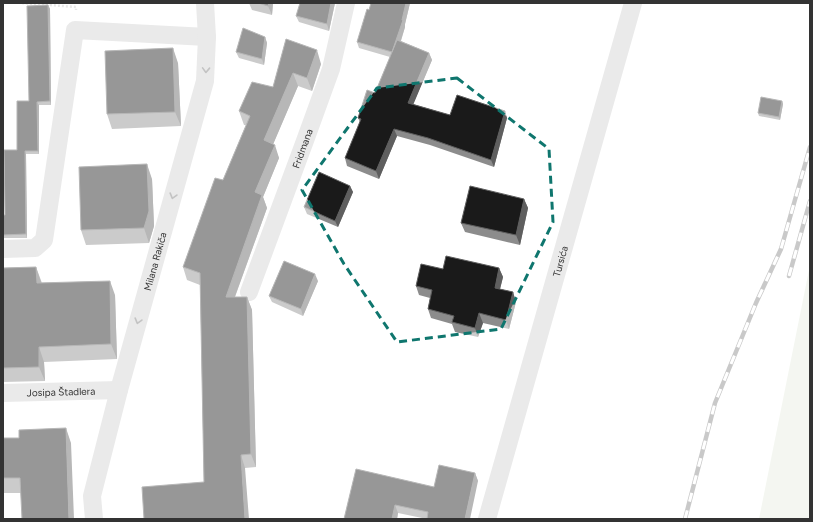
<svg xmlns="http://www.w3.org/2000/svg" width="813" height="522" font-family="Figtree,sans-serif">
	<style>
		.green { fill: #e6ecdf }
		.lines { fill: none; stroke-linecap: round; stroke-linejoin: round }
		.path { stroke: #cdcdcd; stroke-width: 2.5; stroke-dasharray: 2 2; stroke-linecap: butt }
		.minor { stroke: #d0d0d0; stroke-width: 18 }
		.rail-casing { stroke: #888; stroke-width: 4.5 }
		.rail { stroke: #fff; stroke-width: 3; stroke-dasharray: 9; stroke-linecap: butt }
		.wall { fill: #8c8c8c }
		.shaded-wall { fill: #5f5f5f }
		.building { fill: #1a1a1a; stroke: #5f5f5f }
		.oneway { stroke: #7a7a7a }
		.marked { fill: none; stroke: #0f766e; stroke-width: 3; stroke-dasharray: 8 5; stroke-linejoin: round }
		.labels { text-anchor: middle; stroke-width: 4; stroke-linejoin: round; paint-order: stroke }
		.street-label { font-size: 10px; fill: #333; stroke: #fff }
	</style>
	<rect width="100%" height="100%" fill="#fff"/>
	<path class="green" d="M 810,265 L 810,519 L 759,519 Z"/>
	<g class="lines">
		<path class="path" d="M 22,3 L 76,7 L 76,10"/>
		<g class="minor">
			<path d="M 3,249 L 35,248 L 44,240 L 75,30 L 207,37"/>
			<path id="s1" d="M 249,292 L 306,138 L 331,69 L 346,3"/>
			<path id="s2" d="M 3,393 L 119,390"/>
			<path id="s3" d="M 94,519 L 92,496 L 119,390 L 205,81 L 207,37 L 205,3"/>
			<path id="s4" d="M 487,519 L 633,3"/>
		</g>
		<g class="rail-casing">
			<path id="rail" d="M 789,276 L 810,201
				M 685,519 L 715,403 L 756,303 L 781,249 L 810,147"/>
		</g>
		<use href="#rail" class="rail"/>
	</g>
	<path class="wall" d="M 249,3 L 273,3 L 272,15 L 252,10 Z
		M 335,3 L 329,31 L 299,22 L 296,16 Z
		M 371,3 L 410,3 L 405,24 L 405,27 L 401,41 L 429,53 L 432,60 L 413,104 L 450,115 L 505,111 L 507,118 L 494,167 L 430,145 L 397,136 L 379,179 L 347,166 L 345,158 L 360,122 L 358,118 L 375,93 L 390,57 L 359,48 L 357,42 L 369,10 Z
		M 48,5 L 50,9 L 51,105 L 39,105 L 39,154 L 26,154 L 27,238 L 3,238 L 3,215 L 5,215 L 17,150 L 29,101 Z
		M 265,37 L 267,43 L 264,65 L 239,58 L 236,52 Z
		M 286,39 L 321,64 L 312,91 L 298,86 L 273,144 L 279,158 L 263,197 L 267,208 L 235,297 L 247,297 L 252,310 L 256,467 L 245,468 L 204,482 L 200,285 L 187,280 L 183,267 L 223,180 L 246,125 L 244,125 L 239,111 L 273,87 Z
		M 178,63 L 181,126 L 112,129 L 107,114 Z
		M 782,101 L 783,104 L 780,120 L 759,116 L 758,113 Z
		M 152,179 L 154,226 L 149,243 L 86,245 L 81,230 Z
		M 350,186 L 353,192 L 338,227 L 307,214 L 304,207 Z
		M 524,199 L 528,208 L 520,245 L 465,232 L 461,223 Z
		M 36,267 L 42,283 L 115,295 L 117,359 L 44,362 L 45,381 L 3,382 L 3,268 Z
		M 499,268 L 503,277 L 500,289 L 513,292 L 516,302 L 509,329 L 483,323 L 478,337 L 455,332 L 452,324 L 431,318 L 428,309 L 430,298 L 419,295 L 416,286 L 443,269 Z
		M 318,281 L 303,316 L 272,302 L 269,296 Z
		M 3,438 L 71,443 L 21,493 L 3,493 Z
		M 475,473 L 478,481 L 427,519 L 398,513 L 397,519 L 344,519 L 434,487 Z"/>
	<path class="shaded-wall" d="M 269,3 L 273,3 L 272,15 L 268,6 Z
		M 331,3 L 335,3 L 329,31 L 327,24 Z
		M 406,3 L 410,3 L 405,24 L 405,27 L 395,59 L 393,52 Z
		M 48,5 L 50,9 L 51,105 L 50,101 Z
		M 265,37 L 267,43 L 264,65 L 262,59 Z
		M 173,48 L 178,63 L 181,126 L 175,112 Z
		M 317,50 L 321,64 L 312,91 L 307,78 Z
		M 429,53 L 432,60 L 411,110 L 408,103 Z
		M 293,73 L 298,86 L 269,154 L 264,140 Z
		M 782,101 L 783,104 L 780,120 L 779,117 Z
		M 37,102 L 39,105 L 39,154 L 38,151 Z
		M 505,111 L 507,118 L 494,167 L 491,160 Z
		M 394,129 L 397,136 L 379,179 L 376,171 Z
		M 275,145 L 279,158 L 263,197 L 267,208 L 230,310 L 226,297 L 255,192 Z
		M 25,151 L 26,154 L 27,238 L 26,234 Z
		M 147,164 L 152,179 L 154,226 L 149,243 L 144,228 Z
		M 350,186 L 353,192 L 338,227 L 335,221 Z
		M 524,199 L 528,208 L 520,245 L 516,235 Z
		M 36,267 L 41,282 L 42,298 L 37,283 Z
		M 499,268 L 503,277 L 498,297 L 495,288 Z
		M 315,274 L 318,281 L 303,316 L 301,309 Z
		M 110,281 L 115,295 L 117,359 L 111,344 Z
		M 513,292 L 516,302 L 509,329 L 506,320 Z
		M 247,297 L 252,310 L 256,467 L 251,454 Z
		M 479,313 L 483,323 L 478,337 L 475,328 Z
		M 39,347 L 44,362 L 45,381 L 39,367 Z
		M 66,428 L 71,443 L 74,519 L 69,519 Z
		M 241,455 L 245,468 L 249,519 L 245,519 Z
		M 475,473 L 478,481 L 470,519 L 465,519 Z
		M 395,505 L 398,513 L 397,519 L 392,519 Z"/>
	<path class="building" d="M 258,3 L 269,3 L 268,6 Z
		M 300,3 L 331,3 L 327,24 L 296,16 Z
		M 371,3 L 406,3 L 402,20 L 403,20 L 392,52 L 357,42 L 367,9 L 369,10 Z
		M 48,5 L 50,101 L 37,102 L 38,151 L 25,151 L 26,234 L 3,235 L 3,215 L 5,215 L 4,150 L 17,150 L 17,101 L 29,101 L 27,6 Z
		M 243,28 L 265,37 L 262,59 L 236,52 Z
		M 286,39 L 317,50 L 307,78 L 293,73 L 264,140 L 275,145 L 255,192 L 262,195 L 226,297 L 247,297 L 251,454 L 241,455 L 245,519 L 144,519 L 142,487 L 204,482 L 200,273 L 183,267 L 215,178 L 223,180 L 250,116 L 239,111 L 252,82 L 273,87 Z
		M 397,40 L 429,53 L 408,103 L 450,115 L 457,95 L 505,111 L 491,160 L 428,138 L 394,129 L 376,171 L 345,158 L 361,119 L 358,118 L 367,90 L 375,93 Z
		M 173,48 L 175,112 L 107,114 L 105,51 Z
		M 761,97 L 782,101 L 779,117 L 758,113 Z
		M 147,164 L 149,211 L 144,228 L 81,230 L 79,167 Z
		M 319,172 L 350,186 L 335,221 L 304,207 Z
		M 470,186 L 524,199 L 516,235 L 461,223 Z
		M 446,256 L 499,268 L 495,288 L 513,292 L 506,320 L 479,313 L 475,328 L 452,322 L 454,316 L 428,309 L 432,290 L 416,286 L 421,264 L 443,269 Z
		M 284,261 L 315,274 L 301,309 L 269,296 Z
		M 36,267 L 37,283 L 110,281 L 111,344 L 39,347 L 39,367 L 3,368 L 3,268 Z
		M 66,428 L 69,519 L 22,519 L 20,478 L 3,478 L 3,438 L 19,438 L 19,430 Z
		M 439,465 L 475,473 L 465,519 L 427,519 L 428,512 L 395,505 L 392,519 L 344,519 L 356,469 L 434,487 Z"/>
	<defs><path id="oneway-chevron" d="M-2-3.5L2.5 0L-2 3.5" fill="none" stroke-width="1.6" stroke-linecap="round" stroke-linejoin="round"/></defs>
	<g class="oneway">
		<use href="#oneway-chevron" transform="translate(206 70) rotate(92)"/>
		<use href="#oneway-chevron" transform="translate(173 196) rotate(106)"/>
		<use href="#oneway-chevron" transform="translate(138 321) rotate(106)"/>
	</g>
	<path d="M0 0H813V522H0ZM 457,78 L 549,149 L 553,222 L 501,329 L 397,342 L 344,264 L 302,190 L 377,88 Z" fill="#fff" fill-opacity=".55" fill-rule="evenodd"/>
	<path class="marked" d="M 457,78 L 549,149 L 553,222 L 501,329 L 397,342 L 344,264 L 302,190 L 377,88 Z"/>
	<g class="labels">
		<g class="street-label">
			<text dy="4" stroke="none"><textPath href="#s1" startOffset="153">Fridmana</textPath></text>
			<text dy="4" stroke="none"><textPath href="#s4" startOffset="268">Tursića</textPath></text>
			<text dy="4" stroke="none"><textPath href="#s3" startOffset="266">Milana Rakiča</textPath></text>
			<text dy="4" stroke="none"><textPath href="#s2" startOffset="58">Josipa Štadlera</textPath></text>
		</g>
	</g>
	<rect width="813" height="522" fill="none" stroke="#333333" stroke-width="8"/>
</svg>
